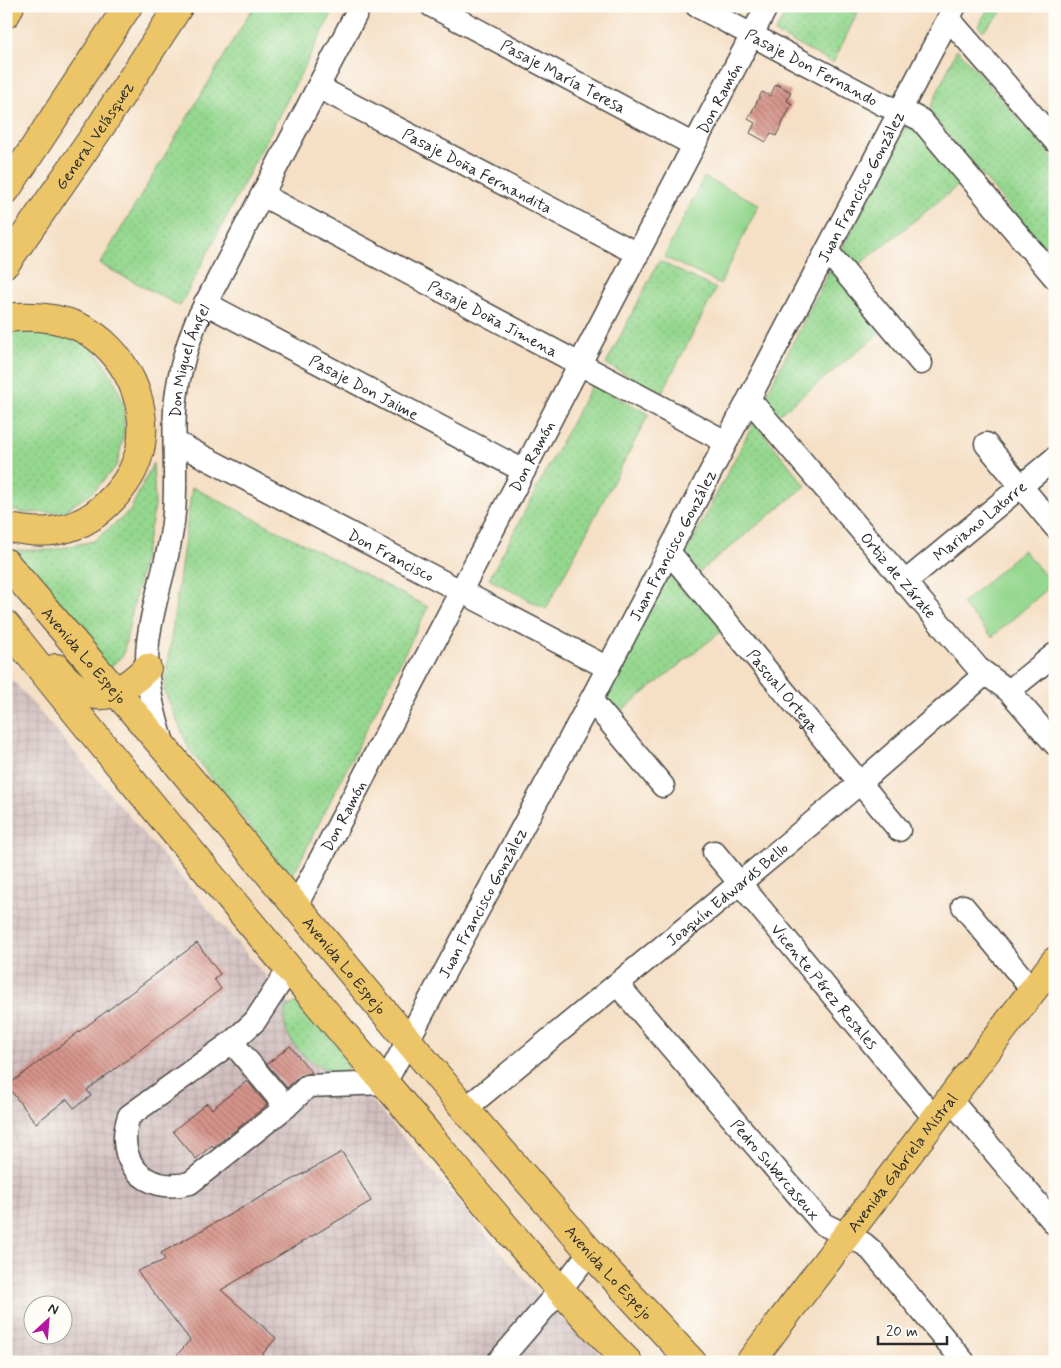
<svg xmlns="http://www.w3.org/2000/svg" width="1061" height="1368" font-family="Mynerve,sans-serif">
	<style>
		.industrial { fill: url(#industrial-grid); fill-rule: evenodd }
		.grass { fill: url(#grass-dots); stroke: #60815c }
		.pitch { fill: #94d78e; stroke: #60815c }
		.building { fill: url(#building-back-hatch) }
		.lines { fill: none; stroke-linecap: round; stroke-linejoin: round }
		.minor-casing { stroke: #494642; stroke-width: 25 }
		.major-casing { stroke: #494642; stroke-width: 30 }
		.highway-casing { stroke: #494642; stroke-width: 30 }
		.minor { stroke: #fff; stroke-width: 22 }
		.major { stroke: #edc569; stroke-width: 28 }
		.highway { stroke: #edc569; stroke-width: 28 }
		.labels { text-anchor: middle; stroke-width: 4; stroke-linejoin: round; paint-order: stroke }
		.street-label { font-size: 16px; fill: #2b2b2b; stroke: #fdfcf7 }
	</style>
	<defs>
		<pattern id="industrial-grid" width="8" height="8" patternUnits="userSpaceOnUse" patternTransform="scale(1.25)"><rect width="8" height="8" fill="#d1bfbf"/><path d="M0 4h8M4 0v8" fill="none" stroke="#b4a4a4"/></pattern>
		<pattern id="grass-dots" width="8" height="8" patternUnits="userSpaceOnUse" patternTransform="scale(1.25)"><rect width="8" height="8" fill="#94d78e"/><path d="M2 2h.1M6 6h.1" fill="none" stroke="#80b97b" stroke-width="1.8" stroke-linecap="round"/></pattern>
		<pattern id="building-back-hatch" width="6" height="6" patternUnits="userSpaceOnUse" patternTransform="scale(1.25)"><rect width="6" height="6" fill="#d6948a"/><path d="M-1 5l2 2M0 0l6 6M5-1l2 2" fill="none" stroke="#ae7971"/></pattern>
	</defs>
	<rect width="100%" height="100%" fill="#fdfcf7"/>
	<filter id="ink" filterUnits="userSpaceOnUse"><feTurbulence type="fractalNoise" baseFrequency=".02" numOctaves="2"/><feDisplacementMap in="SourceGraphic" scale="10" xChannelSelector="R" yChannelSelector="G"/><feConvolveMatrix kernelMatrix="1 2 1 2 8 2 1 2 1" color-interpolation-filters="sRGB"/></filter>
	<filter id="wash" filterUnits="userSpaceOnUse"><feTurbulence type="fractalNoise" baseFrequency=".0096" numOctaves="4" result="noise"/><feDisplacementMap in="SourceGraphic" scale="20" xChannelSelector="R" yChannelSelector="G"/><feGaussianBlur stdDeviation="1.12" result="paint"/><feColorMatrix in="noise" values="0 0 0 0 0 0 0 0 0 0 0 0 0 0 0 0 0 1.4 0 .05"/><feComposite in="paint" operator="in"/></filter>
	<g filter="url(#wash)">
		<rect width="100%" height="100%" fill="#f5dfc5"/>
		<path class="industrial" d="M 6,675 L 17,685 L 539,1296 L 609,1362 L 6,1362 ZM 32,1306 L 62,1306 L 62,1336 L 32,1336 Z"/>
		<path class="grass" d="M 254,6 L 336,6 L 180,306 L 100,264 Z
			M 789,6 L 861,6 L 833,63 L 775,33 Z
			M 990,6 L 1008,6 L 983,31 L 978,26 Z
			M 957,49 L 1055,160 L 1055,239 L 1043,249 L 929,111 Z
			M 909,120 L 960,184 L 853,270 L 840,253 Z
			M 659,261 L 716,289 L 662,393 L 606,364 Z
			M 832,266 L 884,330 L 777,416 L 764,399 Z
			M 19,329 L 60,331 L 95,350 L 114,379 L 124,405 L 124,433 L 117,465 L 94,491 L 63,512 L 23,513 L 6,508 L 6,334 Z
			M 592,384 L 649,414 L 546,609 L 489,579 Z
			M 754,422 L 806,486 L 699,572 L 685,555 Z
			M 153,463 L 155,506 L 123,655 L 105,672 L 6,556 L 6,547 L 16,550 L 52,550 L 94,541 L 130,511 Z
			M 192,487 L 428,607 L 291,879 L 190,751 L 164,690 Z
			M 671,565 L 723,630 L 616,715 L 602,699 Z
			M 297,1002 L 300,1002 L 349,1059 L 348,1067 L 346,1071 C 317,1077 273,1035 287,1007 Z"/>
		<path class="pitch" d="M 704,177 L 759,204 L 720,284 L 664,257 Z
			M 1023,550 L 1053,584 L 992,637 L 962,604 Z"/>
		<g id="blocks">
			<path class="building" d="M 776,84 L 791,92 L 787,101 L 792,104 L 776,136 L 771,133 L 766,142 L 750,133 L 755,123 L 748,119 L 762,92 L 770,96 Z
				M 197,943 L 220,974 L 214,979 L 221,989 L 87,1090 L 91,1096 L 74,1108 L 67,1099 L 36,1123 L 7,1086 Z
				M 290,1046 L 312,1073 L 300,1076 L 287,1088 L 267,1064 Z
				M 247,1081 L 267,1105 L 214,1147 L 212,1145 L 196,1159 L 173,1131 L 207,1103 L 212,1109 Z
				M 342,1152 L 371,1201 L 221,1290 L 276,1338 L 256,1362 L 171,1362 L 190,1340 L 137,1271 L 165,1260 L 161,1253 Z"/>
		</g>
	</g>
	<g filter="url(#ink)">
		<use href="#blocks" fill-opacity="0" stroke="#494642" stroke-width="1"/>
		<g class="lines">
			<g class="minor-casing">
				<g id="minor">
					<path id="s1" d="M 432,6 L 694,145"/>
					<path id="s2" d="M 697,6 L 884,105 L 909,114 L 921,120 L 1055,278"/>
					<path d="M 949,19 L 1055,141"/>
					<path id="s3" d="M 318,87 L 638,254"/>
					<path id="s4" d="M 262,195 L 726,442"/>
					<path d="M 827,251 L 921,363"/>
					<path id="s5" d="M 205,303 L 524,471"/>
					<path id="s6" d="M 749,399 L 978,668 L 1009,691 L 1055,744"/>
					<path id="s7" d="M 175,442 L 608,668"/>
					<path d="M 986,444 L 1055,527"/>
					<path id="s8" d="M 669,552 L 899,830"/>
					<path id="s9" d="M 904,583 L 1055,458"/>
					<path d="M 1009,691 L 1055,654"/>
					<path d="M 591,700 L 663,786"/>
					<path id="s10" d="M 164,746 C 153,713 144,677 148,642 C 153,598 171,556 174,512 C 177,478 173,444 175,410 C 177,379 185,350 196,322 L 360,6"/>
					<path id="s11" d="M 714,852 L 935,1119"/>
					<path id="s12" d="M 296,906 L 767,6"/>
					<path d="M 963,906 L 1033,991"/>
					<path id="s13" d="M 289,969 L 255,1021 L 232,1042 L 286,1107 L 308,1086 L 385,1083 L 591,700 L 955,6"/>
					<path id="s14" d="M 617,984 L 823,1224 L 864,1244 L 871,1250 L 964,1362"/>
					<path d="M 232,1042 L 129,1116 C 114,1160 143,1195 190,1183 L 286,1107"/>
					<path d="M 950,1099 L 1055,1224"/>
					<path id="s15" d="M 465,1109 L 740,883 L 860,783 L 985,674"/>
					<path d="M 498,1362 L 560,1290 L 590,1252"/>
				</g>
			</g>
			<g class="major-casing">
				<g id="major">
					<path d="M 6,14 L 10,6"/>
					<path id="s16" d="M 6,563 L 165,749 L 465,1109 L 590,1252 L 692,1362"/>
					<path d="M 6,625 C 127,778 254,927 380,1077 C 461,1173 539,1272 628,1362"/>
					<path d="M 56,668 C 90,708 113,701 147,668"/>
					<path id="s17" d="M 750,1362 L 1055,961"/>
				</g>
			</g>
			<g class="highway-casing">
				<g id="highway">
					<path d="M 6,190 L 128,6"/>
					<path id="s18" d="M 6,263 L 101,126 L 179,6"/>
					<path d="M 6,318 C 31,315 54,316 77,326 C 125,346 155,410 137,460 C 131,478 119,493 105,506 C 77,533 42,536 6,527"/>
				</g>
			</g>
			<use href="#minor" class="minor"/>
			<use href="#major" class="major"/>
			<use href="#highway" class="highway"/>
		</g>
	</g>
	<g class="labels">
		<g class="street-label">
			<text dy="6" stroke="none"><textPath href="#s2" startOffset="130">Pasaje Don Fernando</textPath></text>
			<text dy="6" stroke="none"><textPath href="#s1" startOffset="149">Pasaje María Teresa</textPath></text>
			<text dy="6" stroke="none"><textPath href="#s12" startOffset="912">Don Ramón</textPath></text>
			<text dy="6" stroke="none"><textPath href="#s18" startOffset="155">General Velásquez</textPath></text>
			<text dy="6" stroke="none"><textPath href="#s3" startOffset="180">Pasaje Doña Fernandita</textPath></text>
			<text dy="6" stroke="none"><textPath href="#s13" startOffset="1300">Juan Francisco González</textPath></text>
			<text dy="6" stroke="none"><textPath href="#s4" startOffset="262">Pasaje Doña Jimena</textPath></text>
			<text dy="6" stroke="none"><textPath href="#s10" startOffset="392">Don Miguel Ángel</textPath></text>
			<text dy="6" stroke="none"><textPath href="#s5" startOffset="180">Pasaje Don Jaime</textPath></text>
			<text dy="6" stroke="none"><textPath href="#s12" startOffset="508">Don Ramón</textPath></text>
			<text dy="6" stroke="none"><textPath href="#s9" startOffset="98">Mariano Latorre</textPath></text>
			<text dy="6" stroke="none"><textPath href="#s13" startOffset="895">Juan Francisco González</textPath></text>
			<text dy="6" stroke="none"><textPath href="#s7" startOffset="244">Don Francisco</textPath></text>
			<text dy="6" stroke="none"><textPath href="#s6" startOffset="231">Ortiz de Zárate</textPath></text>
			<text dy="6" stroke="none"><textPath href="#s16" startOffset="121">Avenida Lo Espejo</textPath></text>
			<text dy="6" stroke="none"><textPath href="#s8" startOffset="180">Pascual Ortega</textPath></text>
			<text dy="6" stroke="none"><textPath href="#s12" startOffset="102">Don Ramón</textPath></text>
			<text dy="6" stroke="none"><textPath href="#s15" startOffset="339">Joaquín Edwards Bello</textPath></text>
			<text dy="6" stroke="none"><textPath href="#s13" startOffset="490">Juan Francisco González</textPath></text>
			<text dy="6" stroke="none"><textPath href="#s16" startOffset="526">Avenida Lo Espejo</textPath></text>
			<text dy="6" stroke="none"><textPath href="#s11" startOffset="174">Vicente Pérez Rosales</textPath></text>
			<text dy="6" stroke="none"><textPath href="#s17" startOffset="251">Avenida Gabriela Mistral</textPath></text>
			<text dy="6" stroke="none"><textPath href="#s14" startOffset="244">Pedro Subercaseux</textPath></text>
			<text dy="6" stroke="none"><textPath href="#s16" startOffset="931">Avenida Lo Espejo</textPath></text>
		</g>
	</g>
	<rect width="1061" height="1368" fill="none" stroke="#fdfcf7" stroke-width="25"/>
	<g transform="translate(48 1320) rotate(26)"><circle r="24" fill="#fdfcf7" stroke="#a9a8a5"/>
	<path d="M0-4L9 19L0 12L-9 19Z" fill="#b5179e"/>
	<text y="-8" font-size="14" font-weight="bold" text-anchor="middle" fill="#2b2b2b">N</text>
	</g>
	<path d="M878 1336v8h69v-8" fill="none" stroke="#2b2b2b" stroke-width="2.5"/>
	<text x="886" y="1336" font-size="15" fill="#2b2b2b" stroke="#fdfcf7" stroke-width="4" paint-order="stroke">20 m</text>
</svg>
